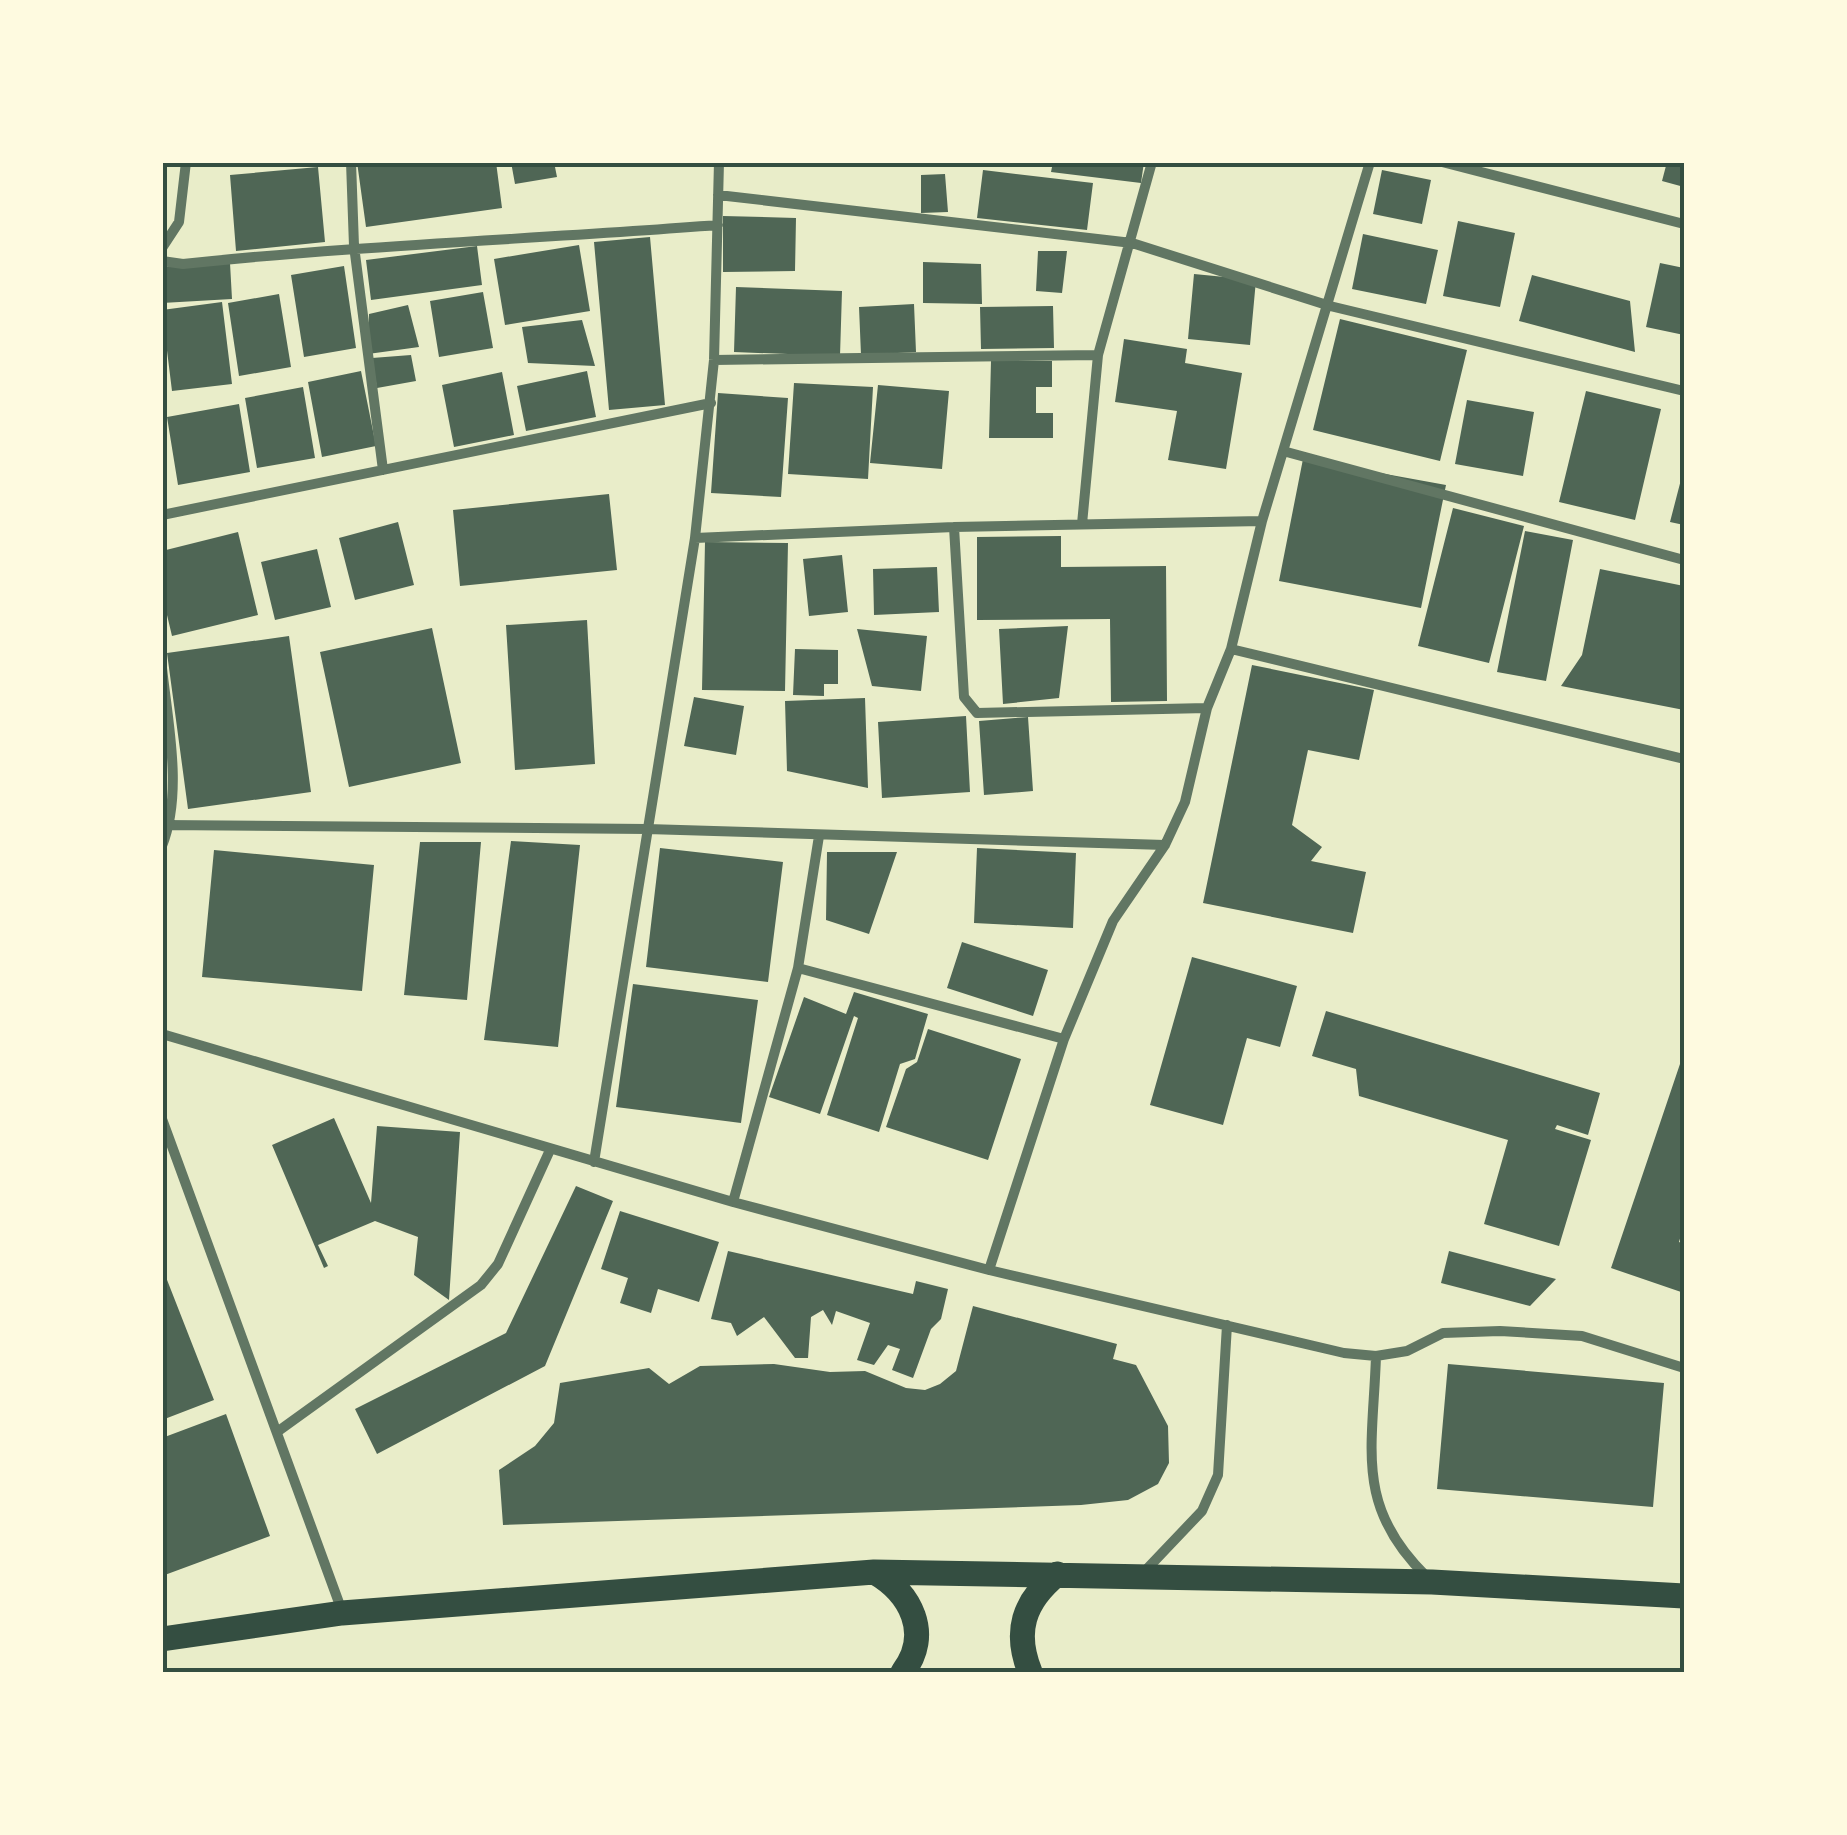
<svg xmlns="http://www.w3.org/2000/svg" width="1847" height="1835" font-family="Raleway,sans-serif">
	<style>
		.building { fill: #4f6655 }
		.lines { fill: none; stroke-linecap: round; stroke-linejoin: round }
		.minor { stroke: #617663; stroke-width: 10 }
		.primary { stroke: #344e41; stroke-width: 25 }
		.neatline { fill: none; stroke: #344e41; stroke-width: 4 }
	</style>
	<rect width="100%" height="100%" fill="#e9edc9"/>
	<path class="building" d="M 357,162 L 496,162 L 502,208 L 366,227 Z
		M 511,162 L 554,162 L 557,177 L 515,184 Z
		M 1053,162 L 1144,162 L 1141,183 L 1051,172 Z
		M 1667,162 L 1684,162 L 1684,187 L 1662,181 Z
		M 318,167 L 325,242 L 236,251 L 230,175 Z
		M 983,170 L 1093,183 L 1087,230 L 977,218 Z
		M 1382,170 L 1431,180 L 1422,224 L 1373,214 Z
		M 945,174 L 948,212 L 921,213 L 921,175 Z
		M 723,216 L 796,218 L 795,271 L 723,272 Z
		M 1458,221 L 1515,233 L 1500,307 L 1443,296 Z
		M 1363,234 L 1438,250 L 1426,304 L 1352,289 Z
		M 650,237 L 665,405 L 609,410 L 594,242 Z
		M 579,245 L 590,311 L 505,325 L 494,259 Z
		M 477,246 L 482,285 L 371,300 L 366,260 Z
		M 1038,251 L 1067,251 L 1062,293 L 1036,291 Z
		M 923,262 L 981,264 L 982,304 L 923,303 Z
		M 230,263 L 232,299 L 162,303 L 162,267 Z
		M 1660,263 L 1684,268 L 1684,335 L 1646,327 Z
		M 344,266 L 356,348 L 304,357 L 291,275 Z
		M 1194,274 L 1256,280 L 1250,345 L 1188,339 Z
		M 1532,275 L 1630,301 L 1635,352 L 1519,321 Z
		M 736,287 L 842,291 L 840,356 L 734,352 Z
		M 483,292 L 493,348 L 439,357 L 430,301 Z
		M 279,294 L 291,367 L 239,376 L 228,303 Z
		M 222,302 L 232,384 L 172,391 L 162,310 Z
		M 914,304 L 916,352 L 861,355 L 859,307 Z
		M 408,305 L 419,347 L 368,354 L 369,314 Z
		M 1053,306 L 1054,348 L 981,349 L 980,307 Z
		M 1340,319 L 1467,350 L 1440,461 L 1313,430 Z
		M 582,320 L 595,366 L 528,363 L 522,327 Z
		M 1124,339 L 1187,349 L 1185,363 L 1242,373 L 1226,469 L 1168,460 L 1177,411 L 1115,402 Z
		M 411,355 L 416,381 L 377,388 L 372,358 Z
		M 991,361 L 1052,361 L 1052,387 L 1036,387 L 1036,413 L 1053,413 L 1053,438 L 989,438 Z
		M 361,371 L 376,446 L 322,457 L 308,382 Z
		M 587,371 L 596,417 L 526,431 L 517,386 Z
		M 502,372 L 514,435 L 454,447 L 442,385 Z
		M 794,383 L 873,387 L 868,479 L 788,474 Z
		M 878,385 L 949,391 L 942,469 L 870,463 Z
		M 303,387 L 315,458 L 257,468 L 245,398 Z
		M 1586,391 L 1661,409 L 1635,520 L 1559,502 Z
		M 718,393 L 788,398 L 781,497 L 711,493 Z
		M 1467,400 L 1534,412 L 1523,476 L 1455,464 Z
		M 239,404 L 250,472 L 178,485 L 167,417 Z
		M 1303,459 L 1446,485 L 1421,608 L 1279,581 Z
		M 1684,468 L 1684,525 L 1670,522 Z
		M 609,494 L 617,570 L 460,586 L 453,510 Z
		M 1453,508 L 1524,526 L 1489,663 L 1418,646 Z
		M 398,522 L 414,585 L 355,600 L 339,538 Z
		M 1525,531 L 1573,540 L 1546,681 L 1497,672 Z
		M 238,532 L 258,615 L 172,636 L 162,594 L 162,551 Z
		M 1061,536 L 1061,567 L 1166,566 L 1167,701 L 1111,702 L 1110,619 L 977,620 L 977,537 Z
		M 705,542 L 788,543 L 785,691 L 702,690 Z
		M 317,549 L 331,607 L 275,620 L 261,562 Z
		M 842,555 L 848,612 L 809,616 L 803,559 Z
		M 937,567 L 939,612 L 874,615 L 873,569 Z
		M 1600,569 L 1684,586 L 1684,710 L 1561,686 L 1582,655 Z
		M 587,620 L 595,764 L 515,770 L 506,625 Z
		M 1068,626 L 1059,698 L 1003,704 L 999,629 Z
		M 432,628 L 461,763 L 349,787 L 320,652 Z
		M 857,629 L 927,636 L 921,691 L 872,686 Z
		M 289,636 L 311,792 L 188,809 L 167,653 Z
		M 795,649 L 838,650 L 838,684 L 824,684 L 824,696 L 793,695 Z
		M 1252,665 L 1374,690 L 1359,760 L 1308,750 L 1292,825 L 1322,847 L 1311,861 L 1366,872 L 1353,933 L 1203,903 Z
		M 694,697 L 744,706 L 736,755 L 684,746 Z
		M 865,698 L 868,788 L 787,771 L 785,701 Z
		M 966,716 L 970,792 L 882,798 L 878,722 Z
		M 1028,717 L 1033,791 L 984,795 L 979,721 Z
		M 511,841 L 580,845 L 558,1047 L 484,1040 Z
		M 420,842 L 481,842 L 467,1000 L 404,995 Z
		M 660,848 L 783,862 L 768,982 L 646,967 Z
		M 977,848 L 1076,853 L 1073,928 L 974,923 Z
		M 214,850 L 374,865 L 362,991 L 202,977 Z
		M 827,852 L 897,852 L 869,934 L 826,920 Z
		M 962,942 L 1048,970 L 1033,1016 L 947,988 Z
		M 1192,957 L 1297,986 L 1280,1047 L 1247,1038 L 1223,1125 L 1150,1105 Z
		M 633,984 L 758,1000 L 741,1123 L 616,1107 Z
		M 854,992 L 928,1014 L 915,1059 L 900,1064 L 879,1132 L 827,1115 L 858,1018 L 854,1016 L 820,1114 L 769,1097 L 804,997 L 846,1014 Z
		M 1326,1011 L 1600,1093 L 1588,1135 L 1557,1125 L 1555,1129 L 1591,1140 L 1559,1246 L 1484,1224 L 1508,1140 L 1359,1096 L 1356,1069 L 1312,1056 Z
		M 928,1029 L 1021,1059 L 988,1160 L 886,1127 L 906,1069 L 917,1062 Z
		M 1681,1061 L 1684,1062 L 1684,1225 L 1679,1242 L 1684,1244 L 1684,1293 L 1611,1268 Z
		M 334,1118 L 371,1203 L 377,1126 L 460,1132 L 449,1300 L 414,1275 L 418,1237 L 375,1221 L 318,1245 L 328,1266 L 324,1268 L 272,1145 Z
		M 576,1186 L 613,1201 L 545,1366 L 377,1454 L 355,1409 L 506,1333 Z
		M 620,1211 L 719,1242 L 699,1302 L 658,1289 L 651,1313 L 620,1303 L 628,1278 L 601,1269 Z
		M 728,1251 L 913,1294 L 916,1281 L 948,1289 L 941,1319 L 931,1329 L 913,1378 L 892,1370 L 900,1349 L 888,1345 L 874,1365 L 857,1360 L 870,1323 L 836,1311 L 832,1325 L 823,1310 L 811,1317 L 808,1358 L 795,1358 L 764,1317 L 737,1336 L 731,1323 L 711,1319 Z
		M 1449,1251 L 1556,1279 L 1530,1306 L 1441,1283 Z
		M 162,1267 L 214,1400 L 162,1420 Z
		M 973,1306 L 1117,1344 L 1113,1359 L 1136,1365 L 1168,1426 L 1169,1463 L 1158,1484 L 1128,1500 L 1081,1505 L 503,1525 L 499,1470 L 535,1446 L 554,1423 L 560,1383 L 649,1368 L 669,1384 L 700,1366 L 774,1364 L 830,1372 L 865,1371 L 906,1388 L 925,1390 L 940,1384 L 956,1371 Z
		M 1448,1364 L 1664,1383 L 1653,1507 L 1437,1489 Z
		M 226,1414 L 270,1536 L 162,1576 L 162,1438 Z"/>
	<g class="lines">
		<path class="minor" d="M 351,162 L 354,246 L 383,470
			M 1442,162 L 1684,224
			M 718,195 L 1132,243 L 1330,306 L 1684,391
			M 162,248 L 179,222 L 186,162
			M 162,261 L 183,264 C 361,245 539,239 718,225
			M 714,360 L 1098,355
			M 1283,451 L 1684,560
			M 162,515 L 711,403
			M 1082,524 L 1098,355 L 1152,162
			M 954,527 L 964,697 L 977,713 L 1207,708
			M 695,538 L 954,527 L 1262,521
			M 1231,649 L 1684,759
			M 162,668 C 168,724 183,793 162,846
			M 162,825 L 647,829 L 1165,845
			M 798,968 L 1064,1039
			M 162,1034 L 733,1202 L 989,1270 L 1344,1353 L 1376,1356 L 1407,1351 L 1443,1333 L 1500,1331 L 1582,1336 L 1684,1368
			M 162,1119 L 342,1611
			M 594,1162 L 695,538 L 714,360 L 719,162
			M 733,1202 L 798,968 L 819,836
			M 989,1270 L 1064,1039 L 1113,921 L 1165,845 L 1185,802 L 1207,708 L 1231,649 L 1262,521 L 1370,162
			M 1376,1356 C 1373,1449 1354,1506 1427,1577
			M 277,1432 L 481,1285 L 498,1264 L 550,1150
			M 1144,1572 L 1202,1511 L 1218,1475 L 1227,1325"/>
		<path class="primary" d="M 874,1572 C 911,1593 932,1634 903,1672
			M 162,1639 L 342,1613 L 874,1572 L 1432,1582 L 1684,1596
			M 1030,1672 C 1014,1632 1023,1602 1057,1574"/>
	</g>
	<rect width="1847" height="1835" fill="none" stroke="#fefae0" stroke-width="330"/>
	<rect x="165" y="165" width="1517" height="1505" class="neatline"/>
</svg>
